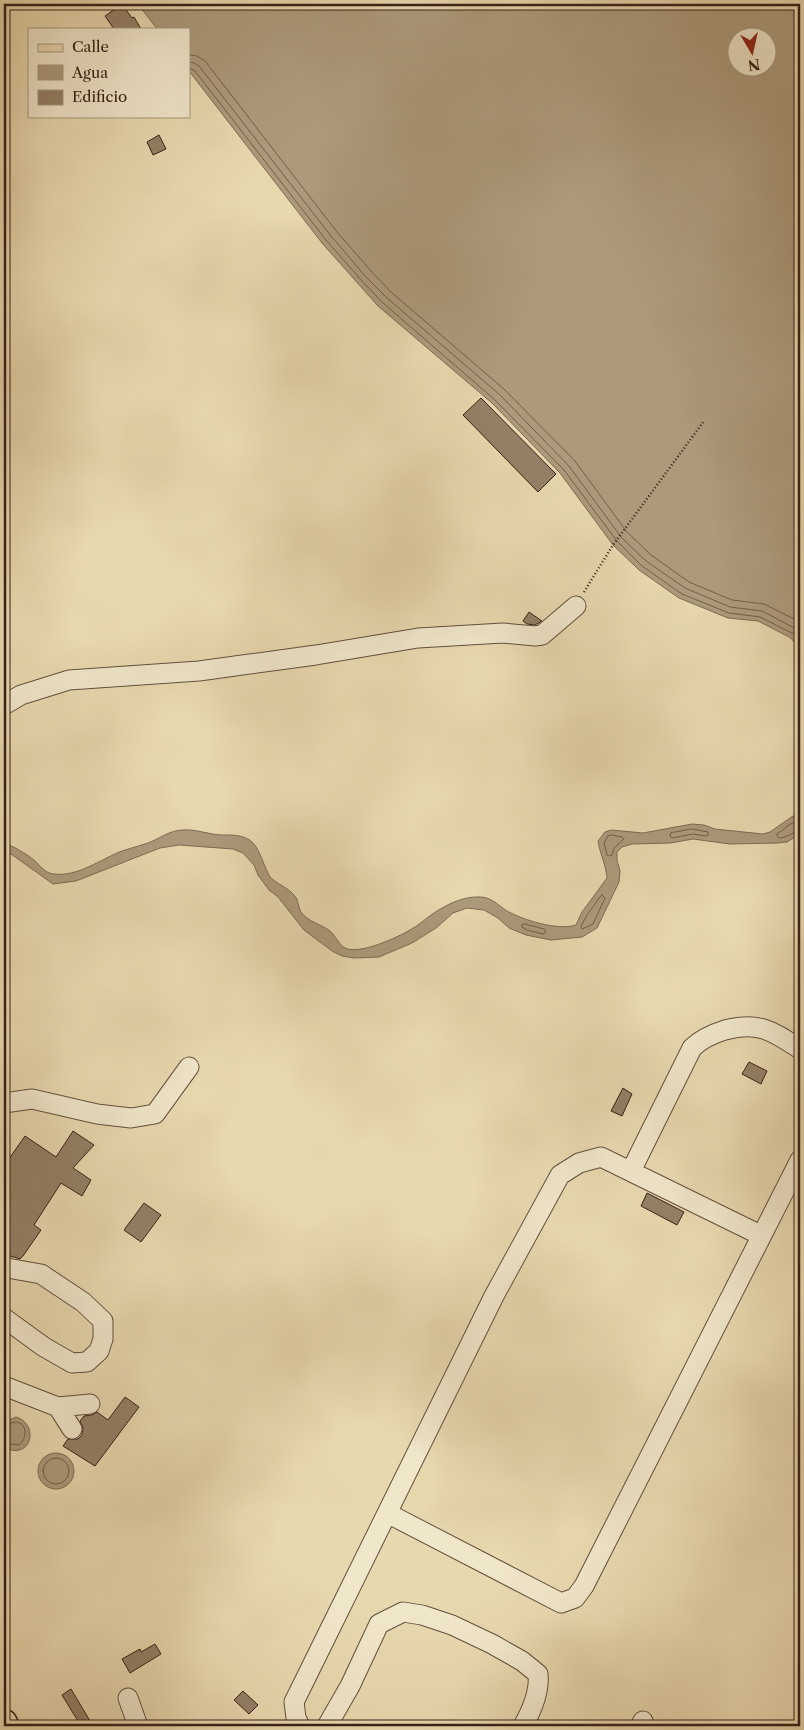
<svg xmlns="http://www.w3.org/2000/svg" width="804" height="1730" font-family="'Libre Caslon Text',serif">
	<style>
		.water { fill: #ac9a7b; stroke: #7d6a53; fill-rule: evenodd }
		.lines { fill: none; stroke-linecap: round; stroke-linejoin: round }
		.shore { stroke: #725e4a; stroke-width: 1 }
		.building { fill: #938066; stroke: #372118 }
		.minor-casing { stroke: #634f3e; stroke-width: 21 }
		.major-casing { stroke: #372118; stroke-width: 28 }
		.path { stroke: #372118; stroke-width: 2.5; stroke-dasharray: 1 2.5; stroke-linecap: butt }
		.minor { stroke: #f0e6ca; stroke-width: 19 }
		.major { stroke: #e8d8ae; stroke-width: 25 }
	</style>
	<rect width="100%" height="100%" fill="#e8d8ae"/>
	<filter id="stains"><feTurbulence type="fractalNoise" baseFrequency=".004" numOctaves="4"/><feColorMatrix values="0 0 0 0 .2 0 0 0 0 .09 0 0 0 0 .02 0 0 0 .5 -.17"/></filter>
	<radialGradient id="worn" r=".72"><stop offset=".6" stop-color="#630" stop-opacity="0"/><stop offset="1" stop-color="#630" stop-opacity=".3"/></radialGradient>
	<path class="water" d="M 138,4 L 800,4 L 800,650 L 791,638 L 758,621 L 728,618 L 679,598 L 639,570 L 613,545 L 560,473 L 492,403 L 378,306 L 322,243 L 189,71 L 189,29 L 157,29 ZM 736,38 L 766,38 L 766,68 L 736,68 Z
		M 793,816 L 800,817 L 800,834 L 787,842 L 778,843 L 730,844 L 693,839 L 671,843 L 632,844 L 622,847 L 617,852 L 617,860 L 620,871 L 619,882 L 597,928 L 582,937 L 551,940 L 526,935 L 509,928 L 498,918 L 484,910 L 467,908 L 453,913 L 436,928 L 412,943 L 379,957 L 354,958 L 342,956 L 332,951 L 304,930 L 278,897 L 269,890 L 258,875 L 254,865 L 243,853 L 233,849 L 179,845 L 160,848 L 76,881 L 53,884 L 11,854 L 4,852 L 4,842 C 13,847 22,851 30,857 C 39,863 43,873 54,874 C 78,877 101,859 122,851 C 131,848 139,846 148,843 C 159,839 170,830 183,830 C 195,829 208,834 220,835 C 232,835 244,834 253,843 C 261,852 264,867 270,877 C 277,884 287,887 294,895 C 299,900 298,907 301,912 C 308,922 321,924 330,931 C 335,935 339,945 345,948 C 361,956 409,933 422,922 C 438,909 459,896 480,897 C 491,897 498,905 507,911 C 523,920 558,931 576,925 L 582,912 L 607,878 C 606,865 600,854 598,841 L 605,832 L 611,830 L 643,833 L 692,824 L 704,825 L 715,829 L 763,834 L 770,832 Z
		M 16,1417 C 41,1425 30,1462 4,1447 L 4,1422 Z
		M38 1471a18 18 0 1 1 36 0a18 18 0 1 1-36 0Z"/>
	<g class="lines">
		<path class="shore" d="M 189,55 L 197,56 L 205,61 L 337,232 L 372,272 L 391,292 L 505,390 L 575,461 L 627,532 L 651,555 L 689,582 L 732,600 L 764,604 L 800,622
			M 189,62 L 194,63 L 199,66 L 331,236 L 366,277 L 386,297 L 500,395 L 569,466 L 621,537 L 646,561 L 685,588 L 730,607 L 762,611 L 800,631
			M 189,68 L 195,71 L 326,240 L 362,281 L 382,302 L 495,400 L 564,470 L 617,541 L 642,566 L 682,594 L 729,613 L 760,617 L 794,634 L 800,642
			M 800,821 C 791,821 785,829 777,834 L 777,836 L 779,838 L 785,837 L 800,830
			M 692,829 L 708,832 L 708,835 L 706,836 L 693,834 L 672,838 L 670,836 L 671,833 Z
			M 612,835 L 622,837 L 624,839 L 614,848 L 612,855 L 609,856 L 607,855 L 604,843 L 608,836 Z
			M 602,895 L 605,898 L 593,924 L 582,929 L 581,926 L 587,915 Z
			M 525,924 L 544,929 L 546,932 L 543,934 L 527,930 L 522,927 L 522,925 Z
			M 4,1426 C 8,1425 12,1422 16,1422 C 29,1424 26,1440 19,1445 L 4,1443
			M43 1471a13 13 0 1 1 26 0a13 13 0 1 1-26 0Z"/>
	</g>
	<path class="building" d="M 122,4 L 132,18 L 134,17 L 141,29 L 114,29 L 105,16 Z
		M 159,135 L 166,149 L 153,155 L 147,142 Z
		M 481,398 L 556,474 L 538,492 L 463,415 Z
		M 529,612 L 542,621 L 535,625 L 527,624 L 523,621 Z
		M 749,1062 L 767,1071 L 761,1084 L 742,1074 Z
		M 623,1088 L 632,1094 L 622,1116 L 611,1111 Z
		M 73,1131 L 94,1145 L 73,1168 L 91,1180 L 82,1196 L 61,1183 L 34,1225 L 41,1230 L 23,1256 L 20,1259 L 4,1254 L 4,1166 L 25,1136 L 56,1157 Z
		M 647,1193 L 684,1212 L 677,1225 L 641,1206 Z
		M 144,1203 L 161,1215 L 141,1242 L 124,1230 Z
		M 125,1397 L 139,1407 L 95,1466 L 63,1446 L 68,1439 L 78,1439 L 82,1435 L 83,1428 L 80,1421 L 84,1416 L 92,1415 L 97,1412 L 108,1420 Z
		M 155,1644 L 161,1654 L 130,1673 L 122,1659 L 140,1649 L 141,1652 Z
		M 71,1689 L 93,1726 L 81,1726 L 62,1695 Z
		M 243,1691 L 258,1705 L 249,1714 L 234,1700 Z"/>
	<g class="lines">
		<g class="minor-casing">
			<path id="minor" d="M 4,705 L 21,695 L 69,680 L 199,671 L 316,655 L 418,638 L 503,633 L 535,636 L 542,635 L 576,606
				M 4,1103 L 32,1099 L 97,1114 L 131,1118 L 155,1114 L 189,1067
				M 631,1171 L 692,1048 C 701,1039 712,1034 725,1030 C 759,1021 772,1031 800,1049
				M 760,1239 L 800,1160
				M 4,1265 L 7,1268 L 41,1274 L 83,1302 L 103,1321 L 103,1339 L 99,1351 L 87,1362 L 72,1363 L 44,1347 L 4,1318
				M 4,1386 L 58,1407 L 72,1429
				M 58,1407 L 90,1404
				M 128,1698 L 138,1726
				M 300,1726 L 296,1718 L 294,1702 L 494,1296 L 560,1175 L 579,1163 L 601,1157 L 746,1228 L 756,1233 L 760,1239 L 584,1586 L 575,1598 L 561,1603 L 387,1513
				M 327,1726 L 350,1686 L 379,1624 L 403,1612 L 422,1615 L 452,1625 L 492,1644 L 522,1661 L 538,1674 C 540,1692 532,1710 523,1726
				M 640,1726 L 643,1721"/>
		</g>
		<g class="major-casing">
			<path id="major" d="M 4,1722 L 6,1726"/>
		</g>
		<path class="path" d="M 584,592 L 613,545 L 704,421"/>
		<use href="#minor" class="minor"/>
		<use href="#major" class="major"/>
	</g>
	<rect width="804" height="1730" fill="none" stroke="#e8d8ae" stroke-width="20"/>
	<rect x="5" y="5" width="794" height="1720" fill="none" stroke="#372118" stroke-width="2.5"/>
	<rect x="10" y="10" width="784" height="1710" fill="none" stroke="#372118"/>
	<rect x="28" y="28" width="162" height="90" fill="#f0e6ca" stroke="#a69783"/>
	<rect x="38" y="44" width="25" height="8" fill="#e8d8ae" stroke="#a69783"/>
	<text x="72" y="52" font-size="15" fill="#372118">Calle</text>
	<rect x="38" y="65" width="25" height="15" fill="#ac9a7b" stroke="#a69783"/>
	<text x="72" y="78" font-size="15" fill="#372118">Agua</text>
	<rect x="38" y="90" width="25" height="15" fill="#938066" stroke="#a69783"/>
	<text x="72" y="102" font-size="15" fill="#372118">Edificio</text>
	<g transform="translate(752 52) rotate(171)"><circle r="24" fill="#f0e6ca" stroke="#a69783"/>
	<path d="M0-4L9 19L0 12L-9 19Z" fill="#8f2418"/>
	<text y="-8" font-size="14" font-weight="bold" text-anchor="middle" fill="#372118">N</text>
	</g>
	<rect width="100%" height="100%" filter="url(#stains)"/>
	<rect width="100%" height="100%" fill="url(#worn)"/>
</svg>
